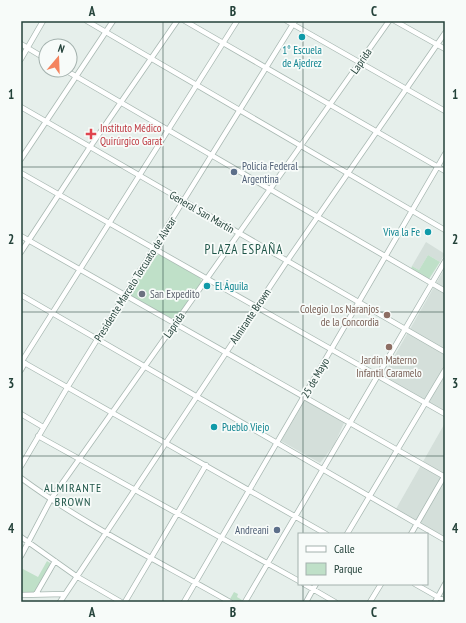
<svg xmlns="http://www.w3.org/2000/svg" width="466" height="623" font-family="'PT Sans Narrow',sans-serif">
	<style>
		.built { fill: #d4dfda }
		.green { fill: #bfe0c8 }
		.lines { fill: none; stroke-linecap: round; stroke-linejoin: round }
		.minor-casing { stroke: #a8b8b2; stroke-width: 6 }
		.minor { stroke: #fff; stroke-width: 4.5 }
		.grid { fill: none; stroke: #24423a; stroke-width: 1; stroke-opacity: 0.55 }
		.culture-dot { fill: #0f9aa8; stroke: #f7fbf9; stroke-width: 1.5 }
		.health-dot { fill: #e0444e; stroke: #f7fbf9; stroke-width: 1.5 }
		.service-dot { fill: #5c6f8a; stroke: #f7fbf9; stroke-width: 1.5 }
		.worship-dot { fill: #6b7280; stroke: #f7fbf9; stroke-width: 1.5 }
		.education-dot { fill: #8d6e63; stroke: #f7fbf9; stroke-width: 1.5 }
		.labels { text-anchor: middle; stroke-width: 3.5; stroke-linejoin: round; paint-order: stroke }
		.culture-label { font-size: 11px; fill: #0d838f; stroke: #f7fbf9; text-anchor: start }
		.street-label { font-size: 11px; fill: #24423a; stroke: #f7fbf9 }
		.health-label { font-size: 11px; fill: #be3a42; stroke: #f7fbf9; text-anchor: start }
		.service-label { font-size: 11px; fill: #4e5e75; stroke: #f7fbf9; text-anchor: start }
		.worship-label { font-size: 11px; fill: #5b616d; stroke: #f7fbf9; text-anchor: start }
		.education-label { font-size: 11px; fill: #785e54; stroke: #f7fbf9; text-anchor: end }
		.neighbourhood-label { font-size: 12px; letter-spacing: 1px; fill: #1f5548; stroke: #f7fbf9 }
		.quarter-label { font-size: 13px; letter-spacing: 1px; fill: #1f5548; stroke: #f7fbf9 }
		.neatline { fill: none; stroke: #24423a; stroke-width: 1.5 }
		.grid-label { font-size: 13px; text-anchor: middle; font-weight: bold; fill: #24423a }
	</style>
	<rect width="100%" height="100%" fill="#e6efeb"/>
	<path class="built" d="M 426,242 L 445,254 L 440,262 L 428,255 L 419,270 L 412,266 Z
		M 445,268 L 445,412 L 383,376 Z
		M 305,400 L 344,423 L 334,445 L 320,463 L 281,441 Z
		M 445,423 L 445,537 L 396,509 Z"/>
	<path class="green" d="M 155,255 L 160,255 L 199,277 L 202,281 L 200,286 L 177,318 L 173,319 L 132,297 L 129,294 L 151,258 Z
		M 428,255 L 440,262 L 429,279 L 411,269 L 412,266 L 419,270 Z
		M 47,561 L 55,566 L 39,592 L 21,592 L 21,568 L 38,577 Z
		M 234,592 L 238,594 L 237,597 L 242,600 L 241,602 L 236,602 L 230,599 Z"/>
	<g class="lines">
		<g class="minor-casing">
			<path id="minor" d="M 87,21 L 445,230
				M 185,21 L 445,171
				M 287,21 L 445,111
				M 395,21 L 445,49
				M 21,44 L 46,59
				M 21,59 L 43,21
				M 65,70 L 445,291
				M 21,107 L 445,352
				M 21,159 L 113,21
				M 21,173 L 445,414
				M 21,236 L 445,477
				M 21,252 L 90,147 L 177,21
				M 21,295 L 445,540
				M 21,361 L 326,534
				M 22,361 L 237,21
				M 21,370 L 25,363
				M 21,414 L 43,427
				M 38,436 L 299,581
				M 21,466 L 67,388 L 295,21
				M 21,478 C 86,526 160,562 230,602
				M 347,534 L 445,370
				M 411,534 L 445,475
				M 21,537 L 76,576 L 121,602
				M 21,556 L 51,499 L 389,21
				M 304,584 L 335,602
				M 415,584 L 445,601
				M 36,594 L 55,561
				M 21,595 L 65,594
				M 60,602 L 287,261 L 445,33
				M 125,602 L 206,465
				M 184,602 L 445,154
				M 245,602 L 445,261
				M 306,602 L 316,584
				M 370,602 L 381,584
				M 435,602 L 445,584"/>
		</g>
		<use href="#minor" class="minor"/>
	</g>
	<path class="grid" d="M 163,21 L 163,602M 303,21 L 303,534M 21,167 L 445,167M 21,312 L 445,312M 21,456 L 445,456M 303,584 L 303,602"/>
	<g class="culture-dot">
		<circle cx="302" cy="37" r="4"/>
		<circle cx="428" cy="232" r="4"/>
		<circle cx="207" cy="286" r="4"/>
		<circle cx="214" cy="427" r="4"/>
	</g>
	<path class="health-dot" d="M89 128h4v4h4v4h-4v4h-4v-4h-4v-4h4z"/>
	<g class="service-dot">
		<circle cx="234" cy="172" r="4"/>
		<circle cx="277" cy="530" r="4"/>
	</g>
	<circle class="worship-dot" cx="142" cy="294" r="4"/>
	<g class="education-dot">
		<circle cx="387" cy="315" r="4"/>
		<circle cx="389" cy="347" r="4"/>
	</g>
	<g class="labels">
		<g class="culture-label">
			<text x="302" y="54" text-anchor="middle">1° Escuela<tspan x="302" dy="13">de Ajedrez</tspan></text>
			<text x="420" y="236" text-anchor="end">Viva la Fe</text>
			<text x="215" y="290">El Águila</text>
			<text x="222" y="431">Pueblo Viejo</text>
		</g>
		<g class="street-label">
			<text transform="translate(361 61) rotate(-55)" y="4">Laprida</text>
			<text transform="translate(202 212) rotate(30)" y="4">General San Martín</text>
			<text transform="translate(135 279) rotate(-58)" y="4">Presidente Marcelo Torcuato de Alvear</text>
			<text transform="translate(250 316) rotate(-56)" y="4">Almirante Brown</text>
			<text transform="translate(174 325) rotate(-55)" y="4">Laprida</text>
			<text transform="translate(315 378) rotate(-60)" y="4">25 de Mayo</text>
		</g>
		<g class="health-label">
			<text x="100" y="132">Instituto Médico<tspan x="100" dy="13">Quirúrgico Garat</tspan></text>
		</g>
		<g class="service-label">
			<text x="242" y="170">Policía Federal<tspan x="242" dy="13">Argentina</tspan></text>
			<text x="269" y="534" text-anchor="end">Andreani</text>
		</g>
		<g class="worship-label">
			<text x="150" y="298">San Expedito</text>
		</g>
		<g class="education-label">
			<text x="379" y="313">Colegio Los Naranjos<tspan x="379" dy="13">de la Concordia</tspan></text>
			<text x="389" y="364" text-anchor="middle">Jardín Materno<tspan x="389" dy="13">Infantil Caramelo</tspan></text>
		</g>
		<g class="neighbourhood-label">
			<text x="73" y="492">ALMIRANTE<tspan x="73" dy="14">BROWN</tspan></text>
		</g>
		<g class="quarter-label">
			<text x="244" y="254">PLAZA ESPAÑA</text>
		</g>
	</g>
	<rect width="466" height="623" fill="none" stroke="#f7fbf9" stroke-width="44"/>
	<rect x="298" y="533" width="130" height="52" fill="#f7fbf9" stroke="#a3b1ad"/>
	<rect x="306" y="546" width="20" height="6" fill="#ffffff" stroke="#a3b1ad"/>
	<text x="334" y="553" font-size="12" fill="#24423a">Calle</text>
	<rect x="306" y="563" width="20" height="12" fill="#bfe0c8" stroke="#a3b1ad"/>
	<text x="334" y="573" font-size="12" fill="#24423a">Parque</text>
	<g transform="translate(58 58) rotate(19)"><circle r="19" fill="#f7fbf9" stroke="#a3b1ad"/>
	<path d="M0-3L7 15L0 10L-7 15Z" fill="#f4845f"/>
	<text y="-6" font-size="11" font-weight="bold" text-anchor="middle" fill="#24423a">N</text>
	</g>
	<rect x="22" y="22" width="422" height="579" class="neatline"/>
	<g class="grid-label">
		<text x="92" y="16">A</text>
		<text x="233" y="16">B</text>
		<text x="374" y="16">C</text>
		<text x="11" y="99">1</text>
		<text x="455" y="99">1</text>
		<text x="11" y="244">2</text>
		<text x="455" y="244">2</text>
		<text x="11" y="388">3</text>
		<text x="455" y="388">3</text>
		<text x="11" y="533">4</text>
		<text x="455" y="533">4</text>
		<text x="92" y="617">A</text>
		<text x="233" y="617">B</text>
		<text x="374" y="617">C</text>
	</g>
</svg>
